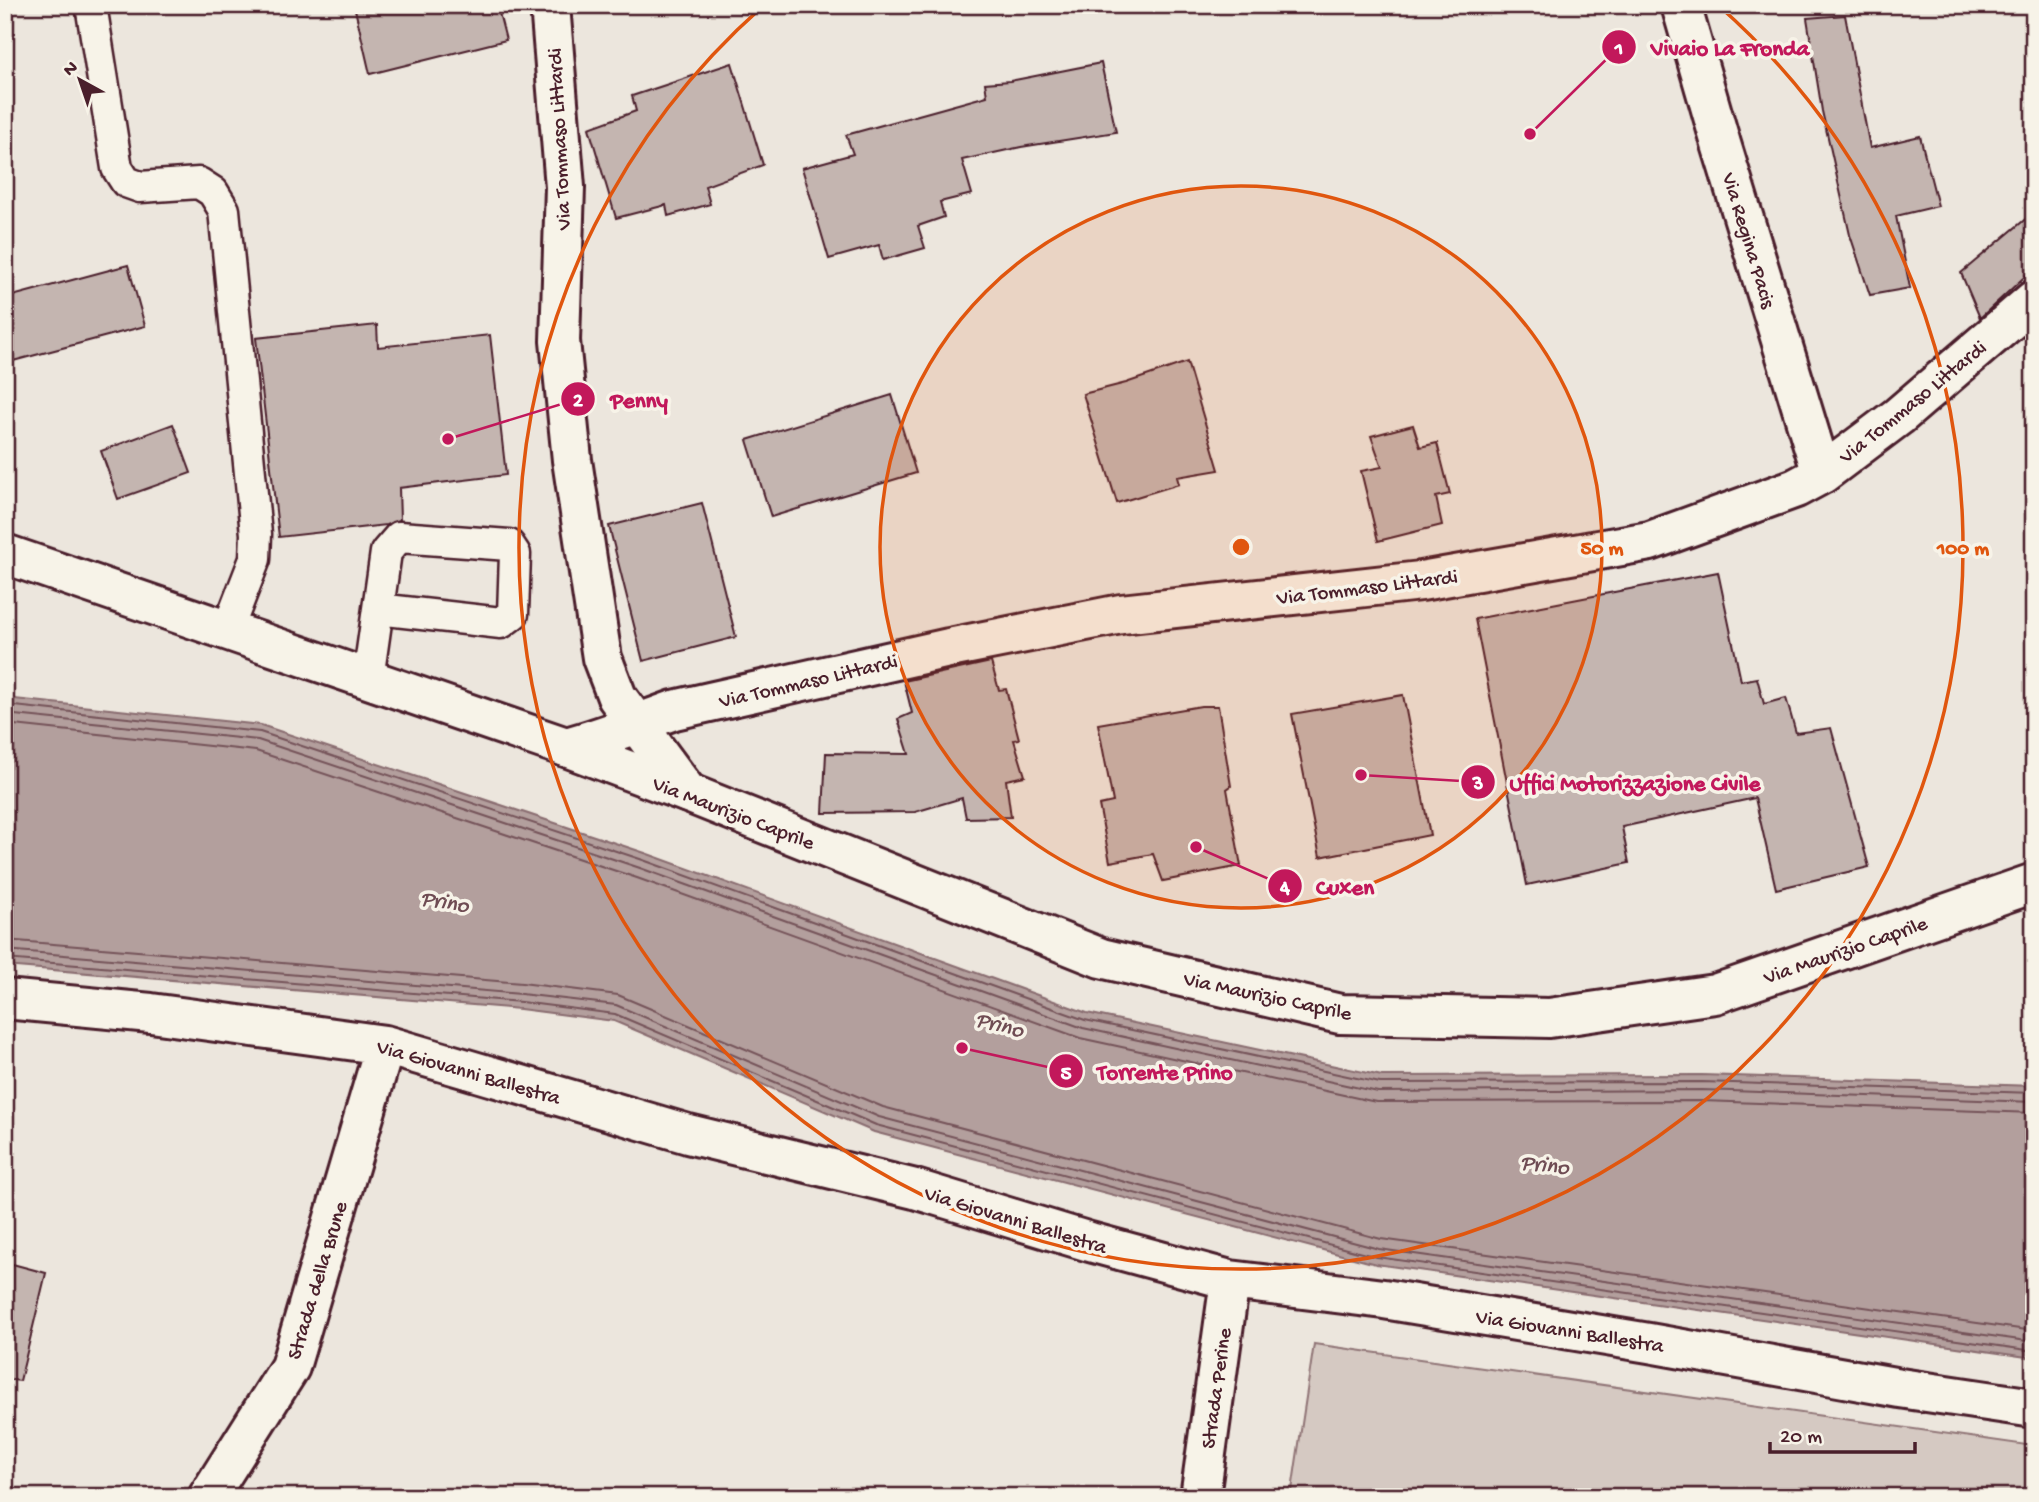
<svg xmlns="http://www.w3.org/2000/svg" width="2039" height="1502" font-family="'Gochi Hand',sans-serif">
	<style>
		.green { fill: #d5c9c2; stroke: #907476; stroke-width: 2 }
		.water { fill: #b39f9d; stroke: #896c6f; stroke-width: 2 }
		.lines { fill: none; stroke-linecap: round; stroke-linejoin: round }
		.shore { stroke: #745259; stroke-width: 2 }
		.building { fill: #c4b5b0; stroke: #4a1f2b; stroke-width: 2 }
		.lane-casing { stroke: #4a1f2b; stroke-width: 35 }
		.street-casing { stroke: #4a1f2b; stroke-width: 44 }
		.secondary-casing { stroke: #4a1f2b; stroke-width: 44 }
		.lane { stroke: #f7f3e8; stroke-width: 30 }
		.street { stroke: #f7f3e8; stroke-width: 38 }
		.secondary { stroke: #f7f3e8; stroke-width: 38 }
		.ring { fill: none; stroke: #e0560e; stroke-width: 3.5 }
		.labels { text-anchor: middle; stroke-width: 7; stroke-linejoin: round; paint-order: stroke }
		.street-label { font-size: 21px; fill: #4a1f2b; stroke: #f7f3e8 }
		.water-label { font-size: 23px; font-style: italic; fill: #6f4c53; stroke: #f7f3e8 }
		.centre { fill: #e0560e; stroke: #f7f3e8; stroke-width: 3.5 }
		.ring-label { font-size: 21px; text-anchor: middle; font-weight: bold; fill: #e0560e; stroke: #f7f3e8; stroke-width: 7; stroke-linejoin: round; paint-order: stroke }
		.leader { fill: none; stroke: #c2185b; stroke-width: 2.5 }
		.callout-dot { fill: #c2185b; stroke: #f7f3e8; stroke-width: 2.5 }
		.mark-label { font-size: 21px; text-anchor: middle; font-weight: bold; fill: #fff }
		.callout-label { font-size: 23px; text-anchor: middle; font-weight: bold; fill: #c2185b; stroke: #f7f3e8; stroke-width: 7; stroke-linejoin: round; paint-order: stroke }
	</style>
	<rect width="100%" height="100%" fill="#ece6dd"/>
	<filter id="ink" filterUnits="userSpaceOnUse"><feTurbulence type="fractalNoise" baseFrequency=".0143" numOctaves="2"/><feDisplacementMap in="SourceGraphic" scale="14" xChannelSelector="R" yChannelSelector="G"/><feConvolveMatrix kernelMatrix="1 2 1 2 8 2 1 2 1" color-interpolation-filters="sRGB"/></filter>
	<g filter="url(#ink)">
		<path class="green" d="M 1314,1344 L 2034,1446 L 2034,1497 L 1291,1497 Z"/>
		<path class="water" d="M 5,698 L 261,725 L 645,853 L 1087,1013 L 1382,1076 L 1702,1075 L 2034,1086 L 2034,1358 L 1376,1264 L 874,1132 L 614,1021 L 520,1009 L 5,966 Z"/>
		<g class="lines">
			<path class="shore" d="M 5,705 L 260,732 L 643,860 L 1085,1020 L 1380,1083 L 1702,1082 L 2034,1093
				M 5,714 L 258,740 L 640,868 L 1083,1028 L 1378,1092 L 1702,1090 L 2034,1102
				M 5,724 L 256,751 L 637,878 L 1080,1038 L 1376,1102 L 1702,1101 L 2034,1113
				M 5,940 L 522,983 L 618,995 L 883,1107 L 1381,1239 L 2034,1331
				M 5,950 L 521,994 L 616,1005 L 879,1117 L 1379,1249 L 2034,1342
				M 5,959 L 521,1002 L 615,1014 L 876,1125 L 1377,1257 L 2034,1351"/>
		</g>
		<path class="building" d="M 354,5 L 497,5 L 506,40 L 370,74 Z
			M 1845,15 L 1870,148 L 1920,136 L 1938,206 L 1896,216 L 1910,288 L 1870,295 L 1850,235 L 1822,111 L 1807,18 Z
			M 732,63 L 763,165 L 705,186 L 710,204 L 668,216 L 666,205 L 616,218 L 589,128 L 636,111 L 632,96 Z
			M 1101,63 L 1116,132 L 1021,147 L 962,160 L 972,194 L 940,202 L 944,217 L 918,226 L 925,248 L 883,260 L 879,245 L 829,259 L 802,168 L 853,154 L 846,135 L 987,96 L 985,83 L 1010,81 Z
			M 2034,212 L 2034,268 L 1980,318 L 1961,273 Z
			M 128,265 L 145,326 L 13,361 L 5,332 L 5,298 Z
			M 377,325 L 378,347 L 490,335 L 506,475 L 399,488 L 400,520 L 386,525 L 279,537 L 256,338 Z
			M 1187,362 L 1219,470 L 1177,477 L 1179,484 L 1117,503 L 1083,394 L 1126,383 Z
			M 892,395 L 916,473 L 771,517 L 747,440 Z
			M 173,424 L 191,473 L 118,499 L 101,451 Z
			M 1413,425 L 1420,447 L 1437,443 L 1450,494 L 1436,497 L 1442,525 L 1378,541 L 1361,471 L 1382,467 L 1371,436 Z
			M 702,503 L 736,637 L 643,661 L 609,526 Z
			M 1718,572 L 1741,681 L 1757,678 L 1764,704 L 1786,698 L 1796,733 L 1831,728 L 1869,867 L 1776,889 L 1755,798 L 1622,827 L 1629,863 L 1527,885 L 1475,619 Z
			M 991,662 L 999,690 L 1006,689 L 1019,739 L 1014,740 L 1025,776 L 1006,780 L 1011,817 L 966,818 L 962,798 L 915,812 L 823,813 L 826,753 L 909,754 L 898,719 L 912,713 L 904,681 Z
			M 1403,695 L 1430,835 L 1320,857 L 1292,714 Z
			M 1201,706 L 1218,706 L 1231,786 L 1227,789 L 1241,866 L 1163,881 L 1153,854 L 1110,862 L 1099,805 L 1113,802 L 1098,724 Z
			M 5,1262 L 46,1273 L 20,1381 L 5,1379 Z"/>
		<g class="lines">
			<g class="lane-casing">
				<path id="lane" d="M 91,5 L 117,168 L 126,182 L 140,187 L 199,183 L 213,192 L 224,210 L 256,534 L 255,559 L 227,631
					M 368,679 L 386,552 L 399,537 L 509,545 L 515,554 L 513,614 L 501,623 L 378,609"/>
			</g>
			<g class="street-casing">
				<path id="street" d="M 550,5 L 565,187 L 560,341 L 572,460 L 602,658 L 617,697 L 688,793
					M 1681,5 L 1721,144 L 1822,474
					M 566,747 C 604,737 638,723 674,710 L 949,648 L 1121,614 L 1421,581 L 1650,541 L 1796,488 L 1822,474 L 1899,416 L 2034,300
					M 5,999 L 151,1013 L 385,1045 L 688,1134 L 915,1189 L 1090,1242 L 1230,1280 L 1384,1299 L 1649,1343 L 1900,1388 L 2034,1408
					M 208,1497 L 290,1367 L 385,1045
					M 1200,1497 L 1230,1280"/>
			</g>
			<g class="secondary-casing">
				<path id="secondary" d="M 5,554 L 566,747 L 688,793 L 1101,958 L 1340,1014 L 1549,1018 L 1715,994 L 2034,883"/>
			</g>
			<use href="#lane" class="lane"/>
			<use href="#street" class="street"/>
			<use href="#secondary" class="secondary"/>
		</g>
	</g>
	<circle cx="1241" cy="547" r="361" fill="#e0560e" fill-opacity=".12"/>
	<g class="ring">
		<circle cx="1241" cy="547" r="361"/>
		<path d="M1719 6A722 722 0 1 1 763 6"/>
	</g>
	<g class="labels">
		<g class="street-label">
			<text transform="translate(558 139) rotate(-93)" y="7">Via Tommaso Littardi</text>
			<text transform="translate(1750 240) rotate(73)" y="7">Via Regina Pacis</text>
			<text transform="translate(1912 401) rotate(-39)" y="7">Via Tommaso Littardi</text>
			<text transform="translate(1367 586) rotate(-7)" y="7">Via Tommaso Littardi</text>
			<text transform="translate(808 680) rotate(-13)" y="7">Via Tommaso Littardi</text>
			<text transform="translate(734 812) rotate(21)" y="7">Via Maurizio Caprile</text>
			<text transform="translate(1845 949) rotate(-19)" y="7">Via Maurizio Caprile</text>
			<text transform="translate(1268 995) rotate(12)" y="7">Via Maurizio Caprile</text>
			<text transform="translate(469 1071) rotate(16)" y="7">Via Giovanni Ballestra</text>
			<text transform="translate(1016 1219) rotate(17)" y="7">Via Giovanni Ballestra</text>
			<text transform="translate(316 1280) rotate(-73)" y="7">Strada della Brune</text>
			<text transform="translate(1570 1330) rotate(9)" y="7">Via Giovanni Ballestra</text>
			<text transform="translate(1215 1388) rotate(-82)" y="7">Strada Perine</text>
		</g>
		<g class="water-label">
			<text transform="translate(445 900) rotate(10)" y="8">Prino</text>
			<text transform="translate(1000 1023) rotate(15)" y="8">Prino</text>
			<text transform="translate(1545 1163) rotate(7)" y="8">Prino</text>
		</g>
	</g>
	<circle cx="1241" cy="547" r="10" class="centre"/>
	<g class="ring-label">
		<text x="1602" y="554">50 m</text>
		<text x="1963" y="554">100 m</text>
	</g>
	<path class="leader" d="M1530 134L1619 47M448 439L578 399M1361 775L1478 782M1196 847L1285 886M962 1048L1066 1071"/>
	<g class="callout-dot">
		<circle cx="1530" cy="134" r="7"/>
		<circle cx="448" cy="439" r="7"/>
		<circle cx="1361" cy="775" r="7"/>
		<circle cx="1196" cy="847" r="7"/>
		<circle cx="962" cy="1048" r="7"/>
		<circle cx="1619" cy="47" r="18"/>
		<circle cx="578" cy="399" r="18"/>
		<circle cx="1478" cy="782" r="18"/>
		<circle cx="1285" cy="886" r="18"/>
		<circle cx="1066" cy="1071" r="18"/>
	</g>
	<g class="mark-label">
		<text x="1619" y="54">1</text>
		<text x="578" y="406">2</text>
		<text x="1478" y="789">3</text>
		<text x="1285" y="893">4</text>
		<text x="1066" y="1079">5</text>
	</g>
	<g class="callout-label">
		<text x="1730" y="55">Vivaio La Fronda</text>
		<text x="639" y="407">Penny</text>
		<text x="1635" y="790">Uffici Motorizzazione Civile</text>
		<text x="1345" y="894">Cuxen</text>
		<text x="1165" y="1079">Torrente Prino</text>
	</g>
	<rect width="2039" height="1502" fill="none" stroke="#f7f3e8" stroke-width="28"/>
	<rect x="14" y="14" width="2011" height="1474" fill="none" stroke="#4a1f2b" stroke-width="2.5" filter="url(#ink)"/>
	<g transform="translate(80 80) rotate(320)" stroke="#f7f3e8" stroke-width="5" paint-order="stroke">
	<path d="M0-5L12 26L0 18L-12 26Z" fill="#4a1f2b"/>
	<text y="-10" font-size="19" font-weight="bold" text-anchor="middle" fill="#4a1f2b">N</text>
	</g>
	<path d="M1770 1442v10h145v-10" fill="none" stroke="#4a1f2b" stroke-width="3.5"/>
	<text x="1780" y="1442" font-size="21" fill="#4a1f2b" stroke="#f7f3e8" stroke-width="5" paint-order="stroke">20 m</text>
</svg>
